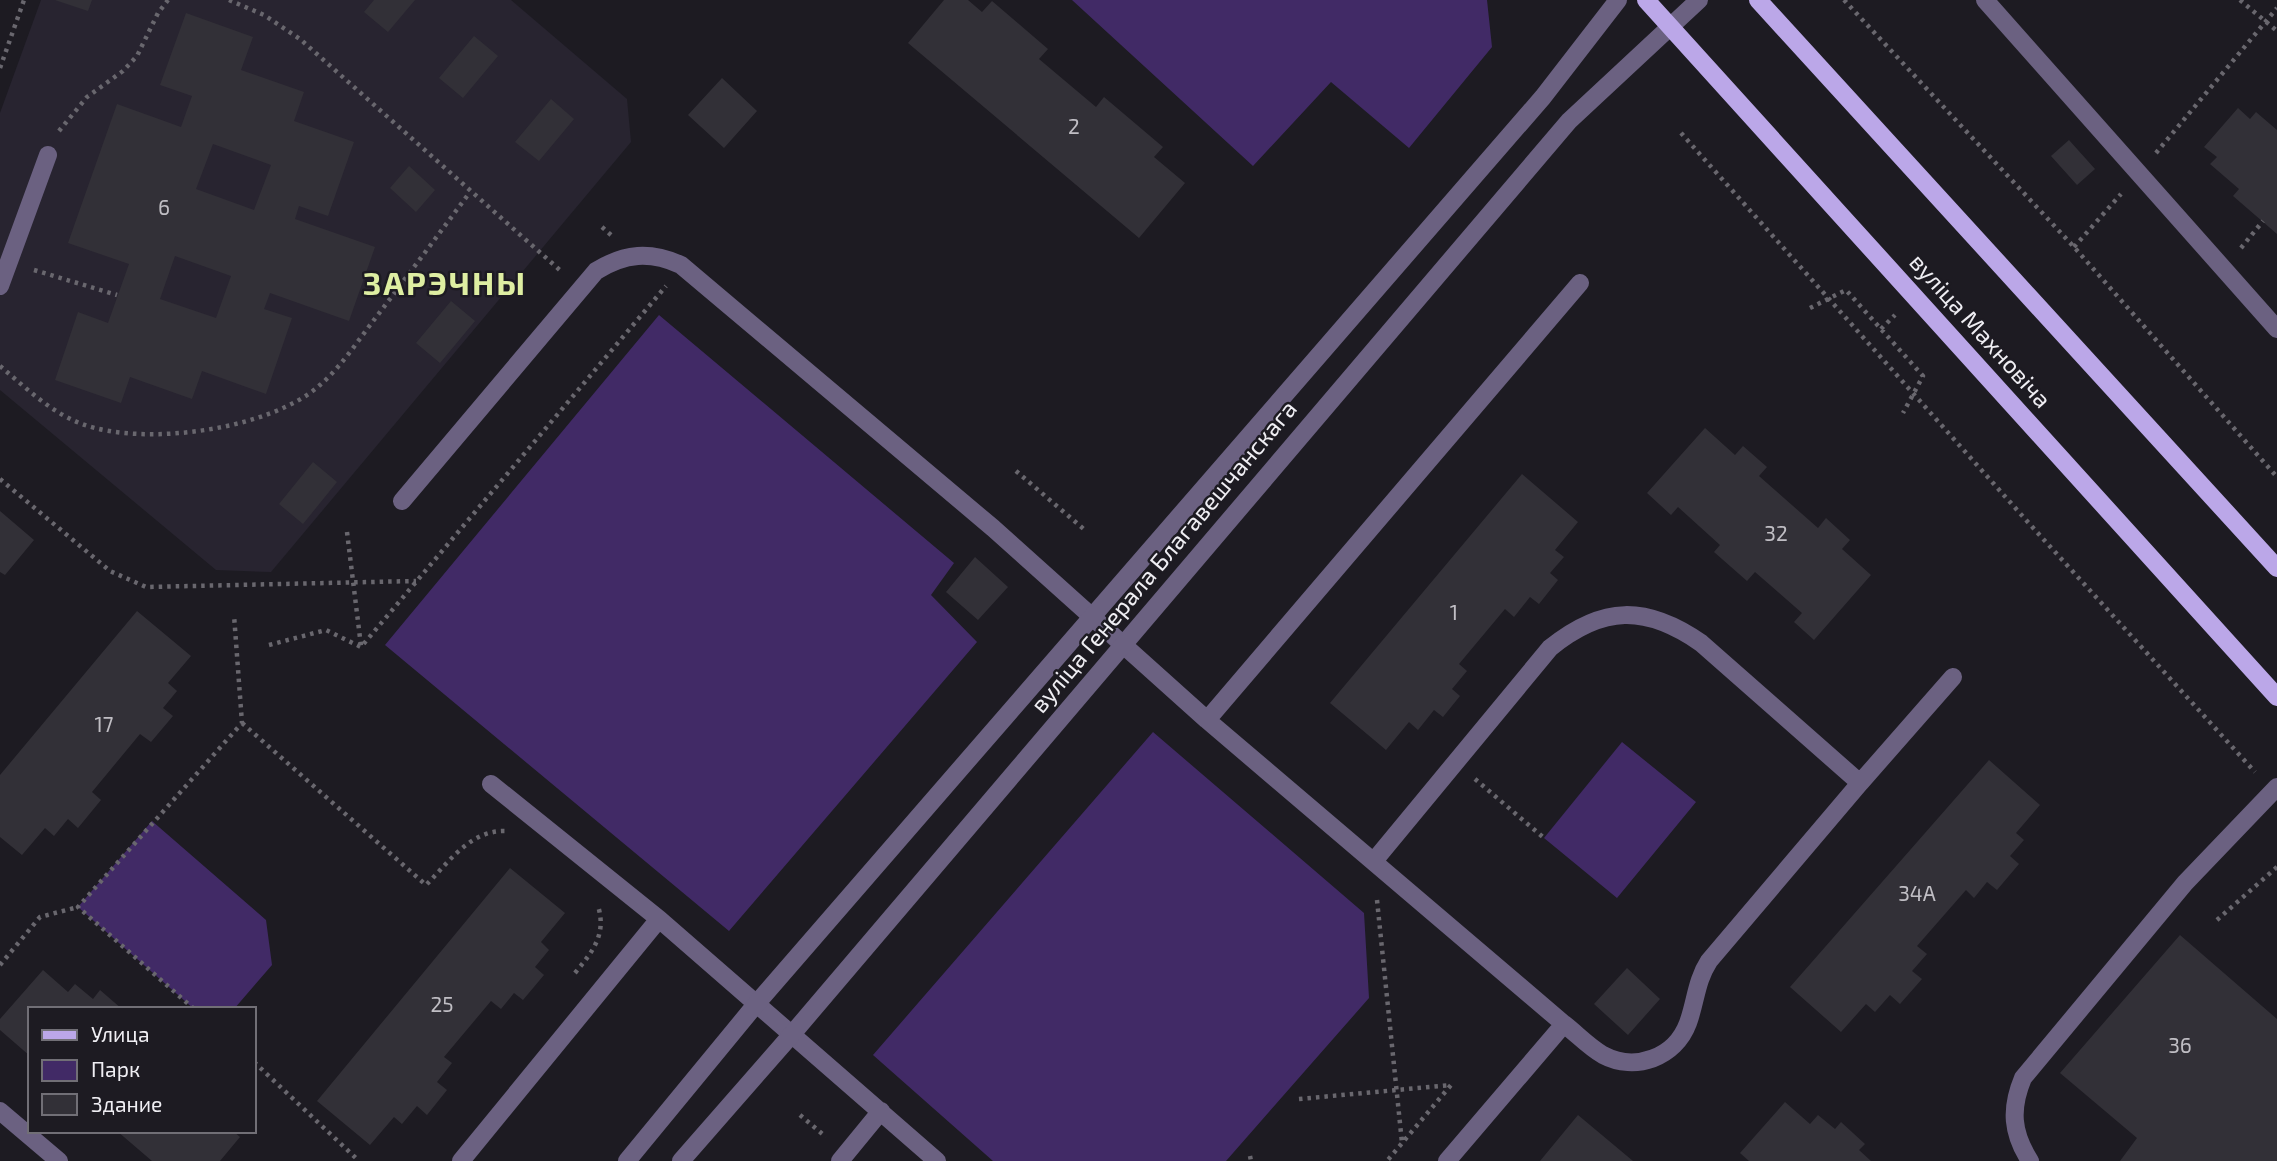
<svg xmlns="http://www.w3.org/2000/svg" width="2277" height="1161" font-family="'Exo 2',sans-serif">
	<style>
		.built { fill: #282430 }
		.green { fill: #412a66 }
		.building { fill: #323037; fill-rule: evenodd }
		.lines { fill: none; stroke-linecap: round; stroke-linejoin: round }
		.path { stroke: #69676e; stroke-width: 4.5; stroke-dasharray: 3.5 5; stroke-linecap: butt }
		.service { stroke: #6b6181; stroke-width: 18 }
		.minor { stroke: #6b6181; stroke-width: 18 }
		.primary { stroke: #bba7e8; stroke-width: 18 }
		.labels { text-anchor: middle; stroke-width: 5; stroke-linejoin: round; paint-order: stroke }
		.number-label { font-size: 21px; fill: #c0bec4 }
		.street-label { font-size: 24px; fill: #efeef3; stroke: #1d1b22 }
		.district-label { font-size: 32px; font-weight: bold; letter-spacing: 2px; fill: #deeea2; stroke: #1d1b22 }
	</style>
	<rect width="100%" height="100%" fill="#1d1b22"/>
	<path class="built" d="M 41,0 L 511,0 L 627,99 L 631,142 L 271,572 L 216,570 L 0,390 L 0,113 Z"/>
	<path class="green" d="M 1072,0 L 1487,0 L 1492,47 L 1409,148 L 1331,82 L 1253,166 Z
		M 659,315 L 954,563 L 931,595 L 977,642 L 729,931 L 385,645 Z
		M 1153,732 L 1364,913 L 1369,998 L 1226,1161 L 993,1161 L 873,1055 Z
		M 1622,742 L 1696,802 L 1617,898 L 1544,838 Z
		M 152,821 L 266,920 L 272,965 L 234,1009 L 194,1009 L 78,907 Z"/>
	<path class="building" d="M 55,0 L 92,0 L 88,11 Z
		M 374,0 L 415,0 L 388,32 L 364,12 Z
		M 944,0 L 968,0 L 982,12 L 992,1 L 1048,49 L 1039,59 L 1096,107 L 1104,97 L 1163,147 L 1154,157 L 1185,183 L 1139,238 L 908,43 Z
		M 186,13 L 253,37 L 241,70 L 304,92 L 294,121 L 354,142 L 328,216 L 299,206 L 295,219 L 375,247 L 349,321 L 270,293 L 264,309 L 292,318 L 266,394 L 202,371 L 192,399 L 130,377 L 121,403 L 55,380 L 78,312 L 108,323 L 129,264 L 68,243 L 117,104 L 181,127 L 192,96 L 160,85 ZM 213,144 L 271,165 L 254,210 L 196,189 ZM 175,256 L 231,276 L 216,318 L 160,299 Z
		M 474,36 L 498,56 L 463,98 L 439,78 Z
		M 722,78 L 757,111 L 724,148 L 688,115 Z
		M 551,99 L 574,119 L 539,161 L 515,142 Z
		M 2238,108 L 2250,119 L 2256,112 L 2277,130 L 2277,234 L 2233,196 L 2239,189 L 2210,164 L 2217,157 L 2204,147 Z
		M 2069,140 L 2095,169 L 2077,185 L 2051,156 Z
		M 409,166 L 435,190 L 416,212 L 390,188 Z
		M 451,301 L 475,321 L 440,363 L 416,343 Z
		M 1705,428 L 1735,455 L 1743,446 L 1767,467 L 1759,476 L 1818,528 L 1826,518 L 1850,540 L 1842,549 L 1871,575 L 1814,640 L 1794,622 L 1802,613 L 1755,572 L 1747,581 L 1714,552 L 1720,545 L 1678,507 L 1671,515 L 1647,493 Z
		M 313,462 L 337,482 L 303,524 L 279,504 Z
		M 1522,474 L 1578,522 L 1555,550 L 1564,557 L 1550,573 L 1558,580 L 1539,604 L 1530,597 L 1514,617 L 1505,609 L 1459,664 L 1467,671 L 1452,689 L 1460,696 L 1443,717 L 1434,710 L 1418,730 L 1409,722 L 1386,750 L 1330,703 Z
		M 0,511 L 34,540 L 5,575 L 0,572 Z
		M 975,557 L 1008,587 L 978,620 L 946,592 Z
		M 137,611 L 191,656 L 168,683 L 177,691 L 163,708 L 173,716 L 151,742 L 140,734 L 92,792 L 101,800 L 78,828 L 68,819 L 54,836 L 45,828 L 22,855 L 0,837 L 0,775 Z
		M 1989,760 L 2040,805 L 2016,833 L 2024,840 L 2010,856 L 2019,864 L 1997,890 L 1987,882 L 1974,898 L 1966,890 L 1917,946 L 1927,954 L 1912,971 L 1922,979 L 1900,1004 L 1890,995 L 1875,1012 L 1866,1004 L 1841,1032 L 1790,987 Z
		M 510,868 L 565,913 L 541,942 L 549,950 L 535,967 L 544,975 L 523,1000 L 514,993 L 501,1009 L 491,1001 L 444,1057 L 452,1063 L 437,1082 L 447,1090 L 427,1115 L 417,1106 L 402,1124 L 394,1117 L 370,1145 L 317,1101 Z
		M 2180,935 L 2277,1019 L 2277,1161 L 2120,1161 L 2137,1138 L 2060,1073 Z
		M 1627,968 L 1660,999 L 1628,1035 L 1594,1004 Z
		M 43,970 L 68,992 L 75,984 L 93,999 L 100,990 L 122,1009 L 30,1009 L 30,1056 L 0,1030 L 0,1019 Z
		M 1785,1102 L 1810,1124 L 1818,1115 L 1835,1129 L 1841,1122 L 1865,1144 L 1859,1150 L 1871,1161 L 1749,1161 L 1740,1153 Z
		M 1578,1115 L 1633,1161 L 1540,1161 Z
		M 117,1131 L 233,1131 L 240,1137 L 220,1161 L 152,1161 Z"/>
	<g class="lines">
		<path class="path" d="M 229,0 L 264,15 L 300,39 L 562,272
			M 1844,0 L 2074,247 L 2277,477
			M 2240,0 L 2277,31
			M 0,68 L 24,0
			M 59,131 L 87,97 L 123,71 L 137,56 L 158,13 L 168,0
			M 1681,133 L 2026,520 L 2255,772
			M 2156,153 L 2277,8
			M 602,227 L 611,235
			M 2074,247 L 2121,194
			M 2241,248 L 2263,221
			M 34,270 L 117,295
			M 1810,308 L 1846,290 L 1923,376 L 1903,413
			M 1881,329 L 1895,315
			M 0,366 C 25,387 50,412 82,424 C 143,447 270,430 320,385 C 342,366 359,339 377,316 C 408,275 439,234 470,192
			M 1016,471 L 1086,531
			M 0,479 L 110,571 L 146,587 L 416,581
			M 347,532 L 361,646
			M 269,645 L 326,630 L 361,647 L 666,286
			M 242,723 L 426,885 C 450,861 470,830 506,831
			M 1475,779 L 1544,838
			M 1377,900 L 1402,1143
			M 2217,920 L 2277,867
			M 0,965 L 40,917 L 78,907
			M 575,973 C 592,952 607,935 598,906
			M 194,1009 L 78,907 L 242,723 L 234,615
			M 254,1062 L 359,1161
			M 1299,1099 L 1451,1085 L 1387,1161
			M 800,1115 L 826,1137
			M 1250,1156 L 1251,1161"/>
		<path class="service" d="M 1985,0 L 2277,329
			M 0,286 L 48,155
			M 402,501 L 596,271 C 625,253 650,251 681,265 L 993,528 L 1207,720 L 1564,1024 L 1447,1161
			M 1207,720 L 1580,283
			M 1860,783 L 1953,677
			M 491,784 L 659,919 L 937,1161
			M 1374,861 L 1550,648 C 1603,605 1646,605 1701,643 L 1860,783 L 1709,961 C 1696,981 1696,1001 1688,1023 C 1675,1058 1635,1072 1603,1055 C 1589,1047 1577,1034 1564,1024
			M 0,1111 L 59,1161
			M 461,1161 L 659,919
			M 840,1161 L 881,1111
			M 2030,1161 C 2012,1133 2010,1109 2023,1078 L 2185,883 L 2277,787"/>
		<path class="minor" d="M 627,1161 L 757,1003 L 1543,97 L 1618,0
			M 681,1161 L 793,1033 L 1569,121 L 1699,0"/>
		<path class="primary" d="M 1646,0 L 2277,697
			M 1758,0 L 2277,568"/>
	</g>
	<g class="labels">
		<g class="number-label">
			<text x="1074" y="134">2</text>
			<text x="164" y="215">6</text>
			<text x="1776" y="541">32</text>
			<text x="1454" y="620">1</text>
			<text x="104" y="732">17</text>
			<text x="1917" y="901">34А</text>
			<text x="442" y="1012">25</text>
			<text x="2180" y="1053">36</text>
		</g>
		<g class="street-label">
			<text transform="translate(1980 331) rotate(48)" y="8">вуліца Махновіча</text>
			<text transform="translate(1164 557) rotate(-50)" y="8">вуліца Генерала Благавешчанскага</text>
		</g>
		<g class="district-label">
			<text x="445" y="295">ЗАРЭЧНЫ</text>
		</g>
	</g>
	<rect x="28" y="1007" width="228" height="126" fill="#1d1b22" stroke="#716f76" stroke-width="2"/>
	<rect x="42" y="1030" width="35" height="10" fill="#bba7e8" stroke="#716f76" stroke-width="2"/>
	<text x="91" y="1042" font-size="21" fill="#efeef3">Улица</text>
	<rect x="42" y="1060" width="35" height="21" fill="#412a66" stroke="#716f76" stroke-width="2"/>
	<text x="91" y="1077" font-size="21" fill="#efeef3">Парк</text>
	<rect x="42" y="1094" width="35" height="21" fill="#323037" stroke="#716f76" stroke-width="2"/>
	<text x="91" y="1112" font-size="21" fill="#efeef3">Здание</text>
</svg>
